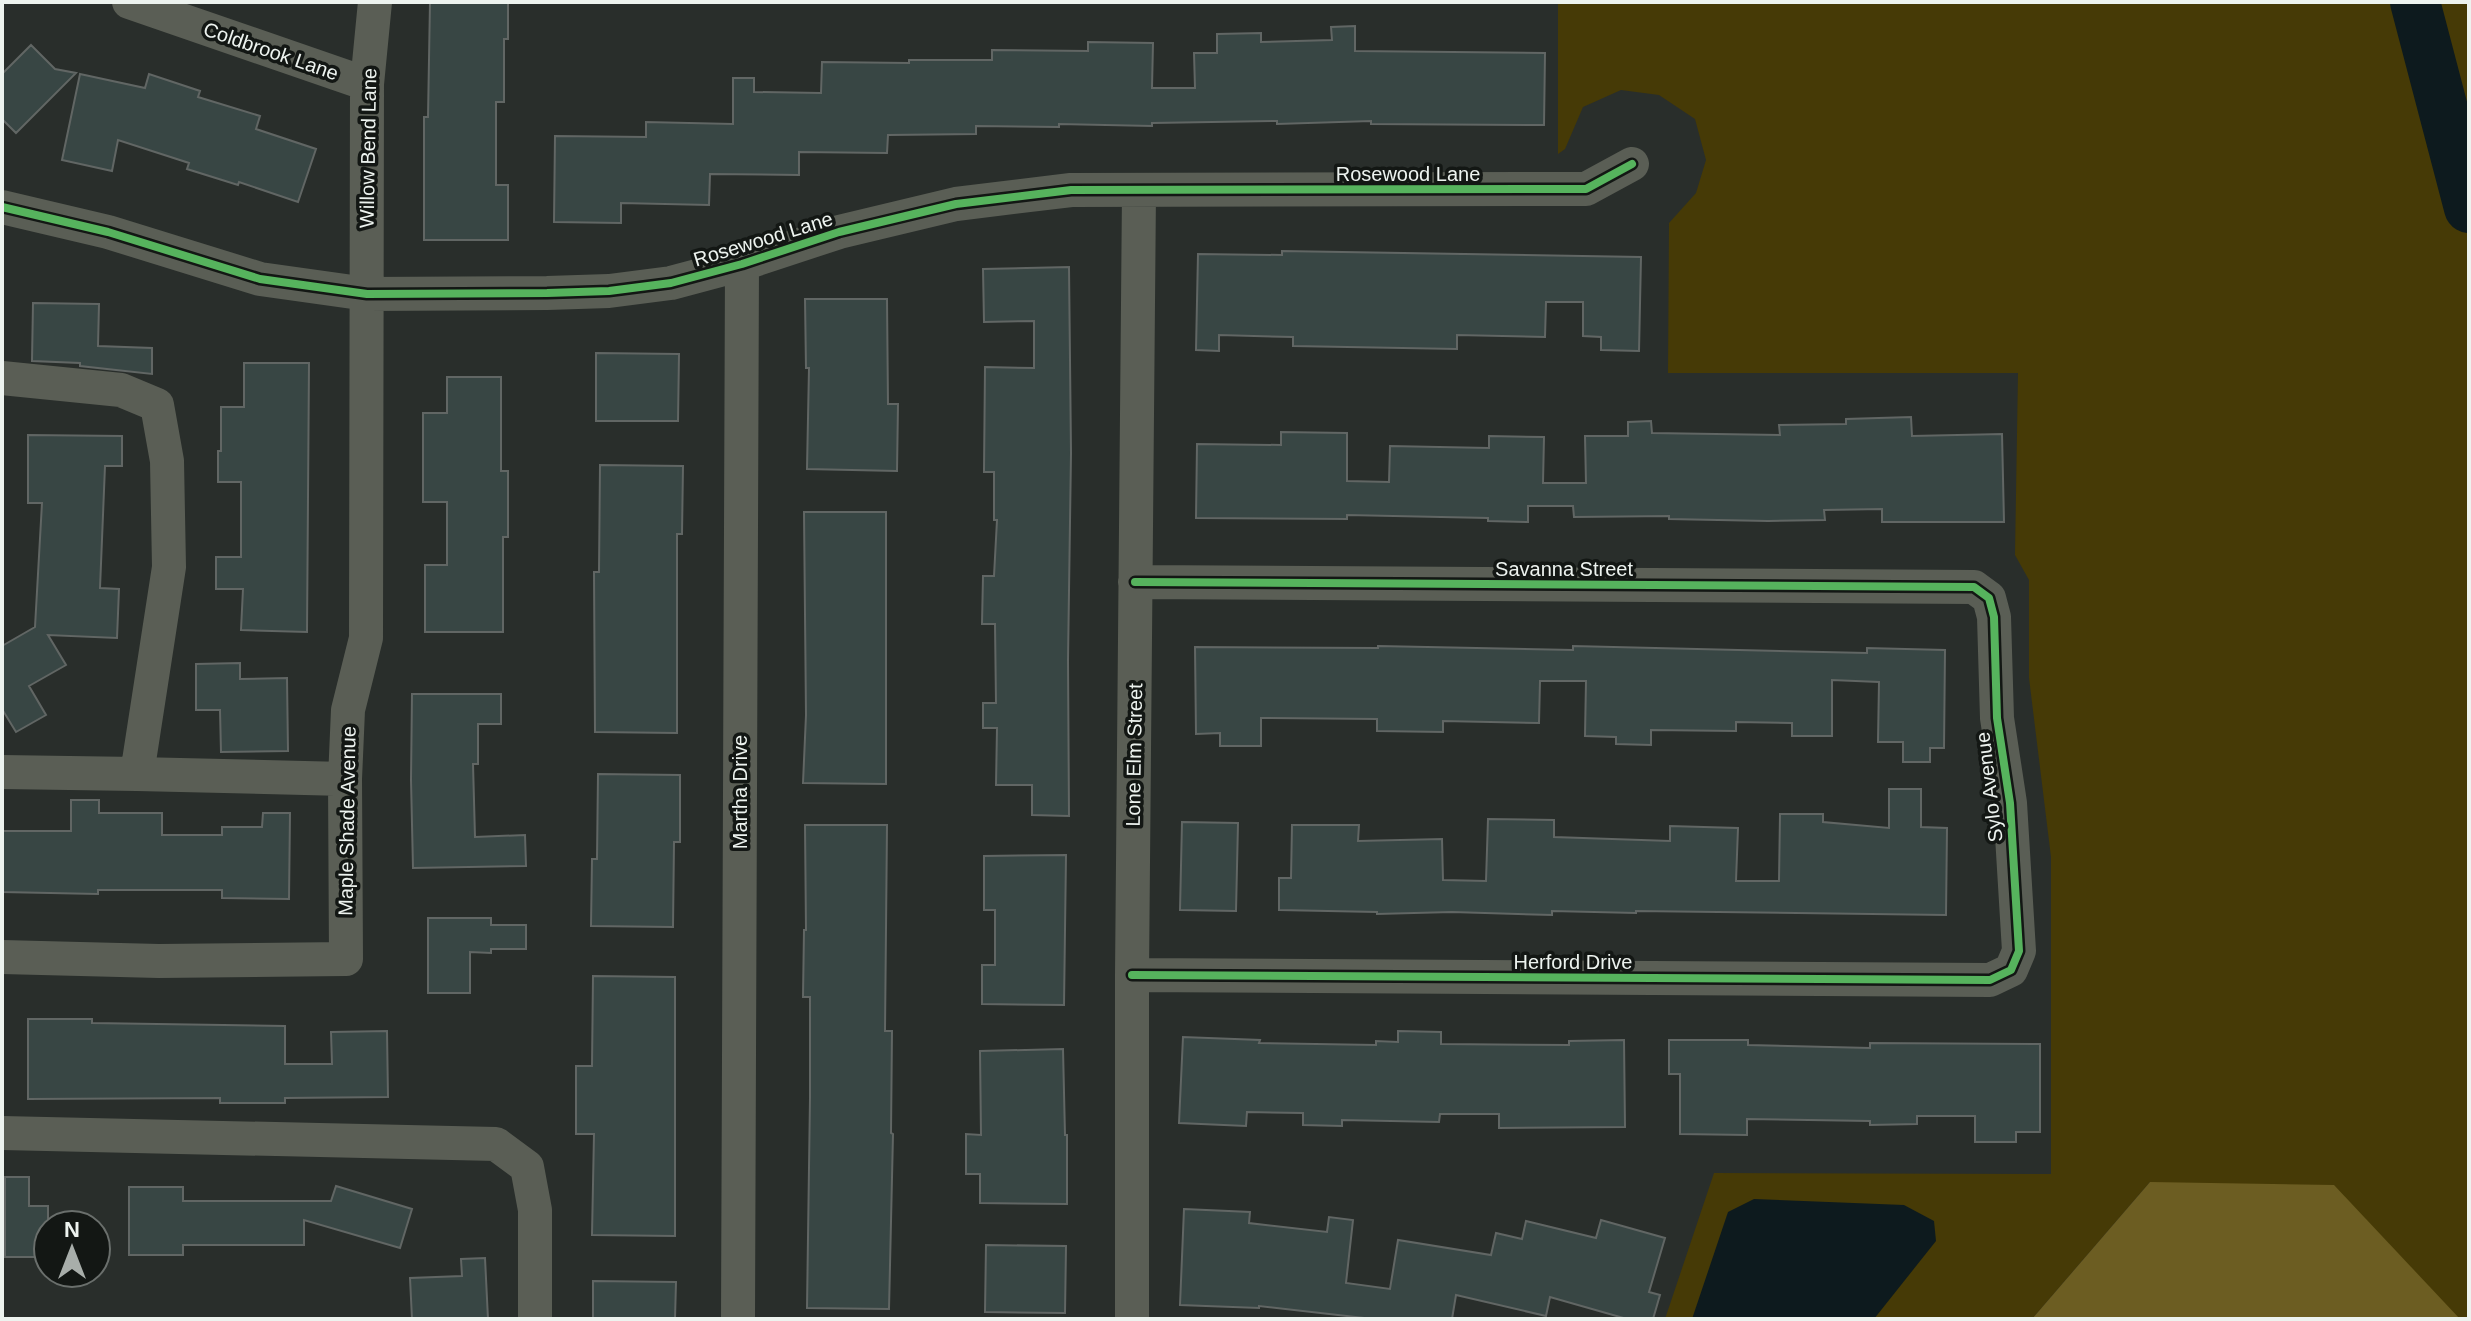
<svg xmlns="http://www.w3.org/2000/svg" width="2471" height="1321" font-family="Helvetica,sans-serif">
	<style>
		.green { fill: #463a06 }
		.forest { fill: #6c5d22 }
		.water { fill: #0d1a1e }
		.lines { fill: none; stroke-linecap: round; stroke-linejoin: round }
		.river { stroke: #0d1a1e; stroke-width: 50 }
		.building { fill: #384644; stroke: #616664; stroke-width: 2 }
		.minor { stroke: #5a5e55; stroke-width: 34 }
		.cycleway-casing { stroke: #131714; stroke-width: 13 }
		.cycleway { stroke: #56b35d; stroke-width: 8 }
		.labels { text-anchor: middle; stroke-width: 7; stroke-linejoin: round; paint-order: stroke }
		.street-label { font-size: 20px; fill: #edf3ef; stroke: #131714 }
	</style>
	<rect width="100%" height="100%" fill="#292e2b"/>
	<path class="green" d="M 1558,2 L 2469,2 L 2469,1319 L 2460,1319 L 2150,1182 L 2032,1319 L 1665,1319 L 1714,1173 L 2051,1174 L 2051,857 L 2029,678 L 2029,580 L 2015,555 L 2018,373 L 1668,373 L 1669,223 L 1696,193 L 1706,160 L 1695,119 L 1659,95 L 1621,90 L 1583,107 L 1565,149 L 1558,154 Z"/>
	<path class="forest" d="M 2150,1182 L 2334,1185 L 2460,1319 L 2032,1319 Z"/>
	<path class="water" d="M 1754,1199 L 1904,1205 L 1934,1221 L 1936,1241 L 1874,1319 L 1692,1319 L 1728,1212 Z"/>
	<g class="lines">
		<path class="river" d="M 2415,2 L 2469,208"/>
	</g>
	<path class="building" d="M 430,2 L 508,2 L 508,39 L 504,39 L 504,102 L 496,102 L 496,185 L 508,185 L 508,240 L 424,240 L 424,117 L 428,117 Z
		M 1355,26 L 1355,51 L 1545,53 L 1544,125 L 1371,124 L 1371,121 L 1277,124 L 1277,121 L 1152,123 L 1152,126 L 1059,124 L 1059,127 L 976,126 L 976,134 L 888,135 L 887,153 L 799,152 L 799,175 L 710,174 L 709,205 L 621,203 L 621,223 L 554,222 L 555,136 L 646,137 L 646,122 L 733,124 L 733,78 L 754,78 L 754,92 L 821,93 L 822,62 L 909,63 L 909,60 L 992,60 L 992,50 L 1088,51 L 1088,42 L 1153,43 L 1152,88 L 1195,88 L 1194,53 L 1217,53 L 1217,34 L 1261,33 L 1261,42 L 1332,40 L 1331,27 Z
		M 31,45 L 55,69 L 76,73 L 16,133 L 2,119 L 2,74 Z
		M 80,74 L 145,88 L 149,74 L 200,91 L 198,97 L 260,116 L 256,129 L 316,149 L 298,202 L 239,182 L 238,185 L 187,169 L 189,163 L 118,140 L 112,171 L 62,160 Z
		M 1282,251 L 1641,257 L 1639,351 L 1601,350 L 1601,337 L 1583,336 L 1583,302 L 1546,302 L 1545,337 L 1457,335 L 1457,349 L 1293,346 L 1293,337 L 1219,335 L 1219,351 L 1196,350 L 1198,254 L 1282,255 Z
		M 1069,267 L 1071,453 L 1068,660 L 1069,816 L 1032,815 L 1032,785 L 996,785 L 997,728 L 983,728 L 983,703 L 996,703 L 995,624 L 982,624 L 983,576 L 994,576 L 997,520 L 994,520 L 994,472 L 984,472 L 985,367 L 1034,368 L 1034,321 L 984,322 L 983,269 Z
		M 805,299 L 887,299 L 888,404 L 898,404 L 897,471 L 807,469 L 809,368 L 806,368 Z
		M 33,303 L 99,304 L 98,346 L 152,348 L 152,374 L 80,366 L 80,363 L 32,361 Z
		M 596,353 L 679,354 L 678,421 L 596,421 Z
		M 244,363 L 309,363 L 307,632 L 241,630 L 243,589 L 216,589 L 216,557 L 241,557 L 241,482 L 218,482 L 218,451 L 221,451 L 221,407 L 244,407 Z
		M 447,377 L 501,377 L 501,471 L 508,471 L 508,537 L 503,537 L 503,632 L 425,632 L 425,565 L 447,565 L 447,502 L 423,502 L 423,413 L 447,413 Z
		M 1911,417 L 1912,436 L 2002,434 L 2004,522 L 1882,522 L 1882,509 L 1824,510 L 1825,520 L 1768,521 L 1669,519 L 1669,516 L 1574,517 L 1573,506 L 1528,506 L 1528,522 L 1488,521 L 1488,518 L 1347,515 L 1347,519 L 1196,518 L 1197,444 L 1281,445 L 1281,432 L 1347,433 L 1347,481 L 1389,482 L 1390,446 L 1489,448 L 1489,436 L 1544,437 L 1543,483 L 1586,483 L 1585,436 L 1628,436 L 1628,422 L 1651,421 L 1652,433 L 1780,435 L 1779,425 L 1846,424 L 1846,419 Z
		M 28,435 L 122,436 L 122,466 L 105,466 L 100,588 L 119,589 L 117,638 L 48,635 L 66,665 L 29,686 L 46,715 L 16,732 L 2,709 L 2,646 L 35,627 L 42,503 L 28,503 Z
		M 600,465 L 683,466 L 682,534 L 677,534 L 677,733 L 595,732 L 594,572 L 599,572 Z
		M 804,512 L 886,512 L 886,784 L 803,783 L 806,715 Z
		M 1378,646 L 1573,650 L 1573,646 L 1867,653 L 1867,648 L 1945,650 L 1944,748 L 1930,748 L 1930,762 L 1903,762 L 1903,742 L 1878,742 L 1879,682 L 1832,680 L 1832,736 L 1792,736 L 1792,723 L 1736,722 L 1736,731 L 1651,730 L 1651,745 L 1616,744 L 1616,737 L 1585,736 L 1586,681 L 1540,681 L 1539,723 L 1443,721 L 1443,732 L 1377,731 L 1377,719 L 1261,718 L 1261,746 L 1220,746 L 1220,733 L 1196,734 L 1195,647 L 1378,648 Z
		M 240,663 L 240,679 L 287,678 L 288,751 L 221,752 L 220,710 L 196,710 L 196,664 Z
		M 412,694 L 501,694 L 501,724 L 478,724 L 478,764 L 473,764 L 475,837 L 525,835 L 526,866 L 413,868 L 411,780 Z
		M 598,774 L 680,775 L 680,842 L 674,842 L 673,927 L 591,926 L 592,859 L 597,859 Z
		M 1889,789 L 1921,789 L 1921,827 L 1947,828 L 1946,915 L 1636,911 L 1636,913 L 1552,911 L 1552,915 L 1452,912 L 1377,914 L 1377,912 L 1279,910 L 1279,878 L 1291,878 L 1292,825 L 1359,825 L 1358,841 L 1442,839 L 1443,880 L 1486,881 L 1488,819 L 1554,820 L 1554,837 L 1670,841 L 1670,826 L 1738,828 L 1736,881 L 1779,881 L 1780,814 L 1823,814 L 1823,822 L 1889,828 Z
		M 71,800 L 99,800 L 99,813 L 162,813 L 162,835 L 222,835 L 222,827 L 262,827 L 263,813 L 290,813 L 289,899 L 222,898 L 222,890 L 98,890 L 98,894 L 2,892 L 2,831 L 71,831 Z
		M 1182,822 L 1238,823 L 1236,911 L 1180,910 Z
		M 805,825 L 887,825 L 885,1031 L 892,1031 L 891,1133 L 893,1134 L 889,1309 L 807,1308 L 810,1098 L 810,997 L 803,997 L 804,930 L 806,930 Z
		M 1066,855 L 1064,1005 L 982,1004 L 982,965 L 995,965 L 995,910 L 984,910 L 984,856 Z
		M 428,918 L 491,918 L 491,925 L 526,925 L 526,949 L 491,949 L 491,953 L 470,952 L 470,993 L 428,993 Z
		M 593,976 L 675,977 L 675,1236 L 592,1235 L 594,1134 L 576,1134 L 576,1066 L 592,1066 Z
		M 28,1019 L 92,1019 L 92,1023 L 285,1026 L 285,1064 L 332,1064 L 331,1032 L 387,1031 L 388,1097 L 285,1098 L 285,1103 L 220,1103 L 220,1098 L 28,1099 Z
		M 1398,1031 L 1441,1032 L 1441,1044 L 1569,1045 L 1569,1041 L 1624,1040 L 1625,1127 L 1499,1128 L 1499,1114 L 1440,1114 L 1439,1122 L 1342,1120 L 1342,1126 L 1303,1125 L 1303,1113 L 1247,1112 L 1246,1126 L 1179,1123 L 1183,1037 L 1260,1040 L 1259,1043 L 1376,1045 L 1376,1041 L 1398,1042 Z
		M 1669,1040 L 1748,1040 L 1748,1045 L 1870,1048 L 1870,1043 L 2040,1044 L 2040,1132 L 2016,1132 L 2016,1142 L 1975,1142 L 1975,1116 L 1917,1116 L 1917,1124 L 1870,1125 L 1870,1121 L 1747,1119 L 1747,1135 L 1680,1134 L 1680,1074 L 1669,1074 Z
		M 1063,1049 L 1065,1135 L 1067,1135 L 1067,1204 L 980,1203 L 980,1174 L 966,1174 L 966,1134 L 981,1135 L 980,1051 Z
		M 5,1177 L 29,1177 L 29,1206 L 48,1206 L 48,1257 L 5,1257 Z
		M 336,1186 L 412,1209 L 400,1248 L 304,1220 L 304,1245 L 183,1245 L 183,1255 L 129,1255 L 129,1187 L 183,1187 L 183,1201 L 331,1201 Z
		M 1184,1209 L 1250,1212 L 1249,1223 L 1327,1232 L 1329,1217 L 1353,1220 L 1346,1283 L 1390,1289 L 1398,1240 L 1491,1255 L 1496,1233 L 1522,1239 L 1526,1221 L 1596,1238 L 1601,1220 L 1665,1238 L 1649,1292 L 1660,1295 L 1653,1319 L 1627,1319 L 1550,1297 L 1546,1316 L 1456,1295 L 1452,1319 L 1373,1319 L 1259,1306 L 1259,1308 L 1180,1305 Z
		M 986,1245 L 1066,1246 L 1065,1313 L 985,1312 Z
		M 485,1258 L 488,1319 L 412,1319 L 410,1278 L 462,1276 L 461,1259 Z
		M 593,1281 L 676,1282 L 675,1319 L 593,1319 Z"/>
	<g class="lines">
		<path class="minor" d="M 129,2 L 367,84
			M 2,207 L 108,232 L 260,279 L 367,294 L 547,293 L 609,291 L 671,283 L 742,264 L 839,232 L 956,204 L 1071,190 L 1586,189 L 1632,164
			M 2,378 L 121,390 L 157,405 L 167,461 L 169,567 L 137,774 L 2,772
			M 137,774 L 345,779
			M 2,957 L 159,961 L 346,959 L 345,779 L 348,710 L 366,638 L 367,84 L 375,2
			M 1132,975 L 1990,980 L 2011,970 L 2019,951 L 2010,803 L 1997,718 L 1994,617 L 1989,598 L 1974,587 L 1135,582
			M 2,1133 L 496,1144 L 527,1167 L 535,1210 L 535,1319
			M 738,1319 L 742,264
			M 1132,1319 L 1132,975 L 1139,191"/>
		<g class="cycleway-casing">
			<path id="cycleway" d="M 2,207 L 108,232 L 260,279 L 367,294 L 547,293 L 609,291 L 671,283 L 742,264 L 839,232 L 956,204 L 1071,190 L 1586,189 L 1632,164
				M 1132,975 L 1990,980 L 2011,970 L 2019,951 L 2010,803 L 1997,718 L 1994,617 L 1989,598 L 1974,587 L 1135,582"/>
		</g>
		<use href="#cycleway" class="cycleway"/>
	</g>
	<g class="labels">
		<g class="street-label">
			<text transform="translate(271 51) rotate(19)" y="7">Coldbrook Lane</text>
			<text transform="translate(368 148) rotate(-89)" y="7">Willow Bend Lane</text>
			<text x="1408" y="181">Rosewood Lane</text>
			<text transform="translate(763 239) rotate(-17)" y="7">Rosewood Lane</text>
			<text x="1564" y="576">Savanna Street</text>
			<text transform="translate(1134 755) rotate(-89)" y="7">Lone Elm Street</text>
			<text transform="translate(1989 787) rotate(-97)" y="7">Sylo Avenue</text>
			<text transform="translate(740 792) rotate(-90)" y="7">Martha Drive</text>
			<text transform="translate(347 821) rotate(-89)" y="7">Maple Shade Avenue</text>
			<text x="1573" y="969">Herford Drive</text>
		</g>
	</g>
	<rect width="2471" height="1321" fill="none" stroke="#edf3ef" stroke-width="8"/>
	<g transform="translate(72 1249)"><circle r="38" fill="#131714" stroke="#6a6f6c" stroke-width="2"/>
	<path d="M0-6L14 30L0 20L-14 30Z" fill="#a8aeaa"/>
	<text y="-12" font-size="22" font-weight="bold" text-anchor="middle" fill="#edf3ef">N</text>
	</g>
</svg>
